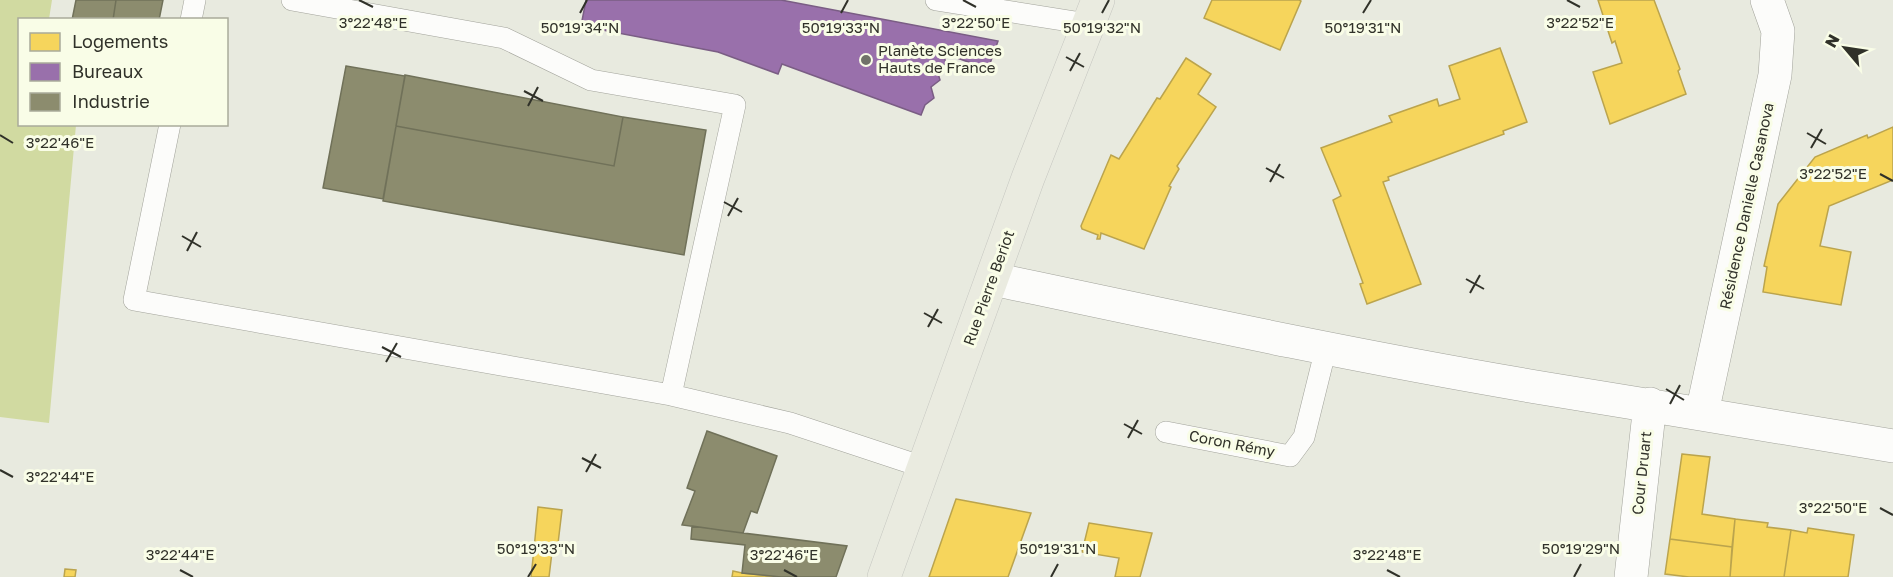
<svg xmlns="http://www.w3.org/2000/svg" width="1893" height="577" font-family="'Golos Text',sans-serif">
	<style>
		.green { fill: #d1daa1 }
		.homes { fill: #f6d55c; stroke: #bba44d; stroke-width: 1.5 }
		.offices { fill: #9970ab; stroke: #7a5d84; stroke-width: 1.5 }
		.industry { fill: #8c8c6e; stroke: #707159; stroke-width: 1.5 }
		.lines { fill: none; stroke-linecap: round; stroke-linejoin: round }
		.lane-casing { stroke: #a2a39b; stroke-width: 22 }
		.street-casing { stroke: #a2a39b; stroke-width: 34 }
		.primary-casing { stroke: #c6c7c1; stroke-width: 34 }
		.lane { stroke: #fcfcfa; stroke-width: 21 }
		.street { stroke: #fcfcfa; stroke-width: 33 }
		.primary { stroke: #eaebe0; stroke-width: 33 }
		.ticks { fill: none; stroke: #303129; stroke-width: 2 }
		.poi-dot { fill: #707269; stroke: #f9fde7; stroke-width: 2 }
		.labels { text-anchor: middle; stroke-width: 6; stroke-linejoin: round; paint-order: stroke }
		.poi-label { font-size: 15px; fill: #303129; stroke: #f9fde7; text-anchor: start }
		.street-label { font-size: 15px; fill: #303129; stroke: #f9fde7 }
		.ticks-label { font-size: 15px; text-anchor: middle; fill: #303129; stroke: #f9fde7; stroke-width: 6; stroke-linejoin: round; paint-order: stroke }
	</style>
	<rect width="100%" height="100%" fill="#e8eadf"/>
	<path class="green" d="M 0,0 L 52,0 L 49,19 L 20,20 L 20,124 L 76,125 L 49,423 L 0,417 Z"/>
	<path class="homes" d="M 1212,0 L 1299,0 L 1301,1 L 1280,50 L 1204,18 Z
		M 1598,0 L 1654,0 L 1680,69 L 1678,71 L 1686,94 L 1610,124 L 1593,72 L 1622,63 L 1615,41 L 1612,43 Z
		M 1500,48 L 1527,122 L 1503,131 L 1504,134 L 1388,177 L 1389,180 L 1383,182 L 1421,284 L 1367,304 L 1360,284 L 1363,283 L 1333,200 L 1341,196 L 1321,148 L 1392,122 L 1389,116 L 1437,99 L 1439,106 L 1460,99 L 1449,66 Z
		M 1186,58 L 1211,74 L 1198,94 L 1216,107 L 1177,166 L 1179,169 L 1169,186 L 1171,187 L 1144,249 L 1101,233 L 1100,239 L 1097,239 L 1098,235 L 1082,229 L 1081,226 L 1111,155 L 1119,159 L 1157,98 L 1160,99 Z
		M 1893,127 L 1893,180 L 1829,206 L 1820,246 L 1851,252 L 1841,305 L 1763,292 L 1767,267 L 1764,266 L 1778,204 L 1815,157 L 1867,135 L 1868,138 Z
		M 1682,454 L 1710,457 L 1702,514 L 1735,519 L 1732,547 L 1670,539 Z
		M 956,499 L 1031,513 L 1008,577 L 929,577 Z
		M 538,507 L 562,510 L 557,552 L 534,549 Z
		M 1735,519 L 1768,523 L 1767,527 L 1791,530 L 1784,577 L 1730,577 Z
		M 1089,523 L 1152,533 L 1140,577 L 1115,577 L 1119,558 L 1082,552 Z
		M 1808,528 L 1854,535 L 1848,577 L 1784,577 L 1791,530 L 1807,533 Z
		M 1670,539 L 1732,547 L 1730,577 L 1689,577 L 1665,574 Z
		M 534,549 L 552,552 L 549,577 L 531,577 Z
		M 65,569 L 76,570 L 75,577 L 64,577 Z
		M 733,571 L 742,573 L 781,577 L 732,577 Z"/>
	<path class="offices" d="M 586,0 L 781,0 L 998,41 L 988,69 L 943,53 L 946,63 L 937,70 L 940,80 L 931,87 L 934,98 L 925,105 L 921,115 L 782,64 L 778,74 L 718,52 L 581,26 Z"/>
	<path class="industry" d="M 76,0 L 116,0 L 113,20 L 72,20 Z
		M 116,0 L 163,0 L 159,20 L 113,20 Z
		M 346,66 L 405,76 L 383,199 L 323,188 Z
		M 405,75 L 623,117 L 614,166 L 396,126 Z
		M 623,117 L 706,130 L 684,255 L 383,201 L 396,126 L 614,166 Z
		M 707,431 L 777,456 L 757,513 L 751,511 L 743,533 L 682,525 L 695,491 L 687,488 Z
		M 692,526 L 727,531 L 847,546 L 836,577 L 781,577 L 742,573 L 745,545 L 691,539 Z"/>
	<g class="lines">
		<g class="lane-casing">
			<path id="lane" d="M 292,0 L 504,38 L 591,80 L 735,105 L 671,395
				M 936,0 L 1088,24
				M 191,20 L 195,0
				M 170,124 L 134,300 L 671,395 L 790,423 L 923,467
				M 1166,432 L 1290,456 L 1304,437 L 1326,348"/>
		</g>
		<g class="street-casing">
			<path id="street" d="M 993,279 C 1177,318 1362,358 1548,389 C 1663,408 1778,426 1893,446
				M 1702,413 L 1775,75 L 1778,31 L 1767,0
				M 1631,577 L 1650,404"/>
		</g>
		<g class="primary-casing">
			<path id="primary" d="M 884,577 L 1028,178 L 1098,0"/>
		</g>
		<use href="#lane" class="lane"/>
		<use href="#street" class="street"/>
		<use href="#primary" class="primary"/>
	</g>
	<path class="ticks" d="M 359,0 L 373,7M 963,0 L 976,7M 1567,0 L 1580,7M 580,13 L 587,0M 841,13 L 848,0M 1102,13 L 1109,0M 1363,13 L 1371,0M 1066,57 L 1084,67M 1070,71 L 1080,53M 524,91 L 543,101M 528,106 L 538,87M 1807,133 L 1826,144M 0,135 L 13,143M 1811,148 L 1822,129M 1266,168 L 1284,178M 1880,174 L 1893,181M 1270,182 L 1280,164M 724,202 L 742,212M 728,216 L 738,198M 182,236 L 201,247M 187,251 L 197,232M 1466,279 L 1484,289M 1470,293 L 1480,275M 924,313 L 942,323M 928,327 L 938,309M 382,347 L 401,357M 386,362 L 397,343M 1666,389 L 1684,400M 1670,404 L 1680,385M 1124,424 L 1142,434M 1128,438 L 1138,420M 582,458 L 601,468M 0,470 L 13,477M 586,472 L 596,454M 1880,508 L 1893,515M 180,570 L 193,577M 784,570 L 797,577M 1387,570 L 1400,577M 528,577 L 536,564M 1051,577 L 1058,564M 1574,577 L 1581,564"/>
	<circle class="poi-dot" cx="866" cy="60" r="6"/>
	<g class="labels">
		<g class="poi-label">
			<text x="878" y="56">Planète Sciences<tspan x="878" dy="17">Hauts de France</tspan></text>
		</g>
		<g class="street-label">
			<text transform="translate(1747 206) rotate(-78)" y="5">Résidence Danielle Casanova</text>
			<text transform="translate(989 288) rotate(-70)" y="5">Rue Pierre Beriot</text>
			<text transform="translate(1232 444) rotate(11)" y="5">Coron Rémy</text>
			<text transform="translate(1642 473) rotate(-84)" y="5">Cour Druart</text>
		</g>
	</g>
	<g class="ticks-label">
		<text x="1580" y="28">3°22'52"E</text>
		<text x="976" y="28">3°22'50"E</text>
		<text x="373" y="28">3°22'48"E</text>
		<text x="580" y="33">50°19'34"N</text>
		<text x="841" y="33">50°19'33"N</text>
		<text x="1102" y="33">50°19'32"N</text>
		<text x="1363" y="33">50°19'31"N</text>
		<text x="60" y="148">3°22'46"E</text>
		<text x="1833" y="179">3°22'52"E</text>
		<text x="60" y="482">3°22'44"E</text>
		<text x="1833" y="513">3°22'50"E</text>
		<text x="536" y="554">50°19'33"N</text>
		<text x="1058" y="554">50°19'31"N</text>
		<text x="1581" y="554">50°19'29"N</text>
		<text x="180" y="560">3°22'44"E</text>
		<text x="784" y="560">3°22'46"E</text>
		<text x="1387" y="560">3°22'48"E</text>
	</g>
	<rect x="18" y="18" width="210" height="108" fill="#f9fde7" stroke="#a9ab9b" stroke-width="1.5"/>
	<rect x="30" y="33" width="30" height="18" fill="#f6d55c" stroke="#a9ab9b" stroke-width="1.5"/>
	<text x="72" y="48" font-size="18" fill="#303129">Logements</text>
	<rect x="30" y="63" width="30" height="18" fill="#9970ab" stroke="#a9ab9b" stroke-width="1.5"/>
	<text x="72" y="78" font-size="18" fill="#303129">Bureaux</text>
	<rect x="30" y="93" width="30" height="18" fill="#8c8c6e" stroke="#a9ab9b" stroke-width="1.5"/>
	<text x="72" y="108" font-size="18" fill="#303129">Industrie</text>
	<g transform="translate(1845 48) rotate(299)" stroke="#f9fde7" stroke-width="4.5" paint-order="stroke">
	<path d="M0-4.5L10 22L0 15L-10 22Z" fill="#303129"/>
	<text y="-9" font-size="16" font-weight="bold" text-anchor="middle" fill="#303129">N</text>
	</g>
</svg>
